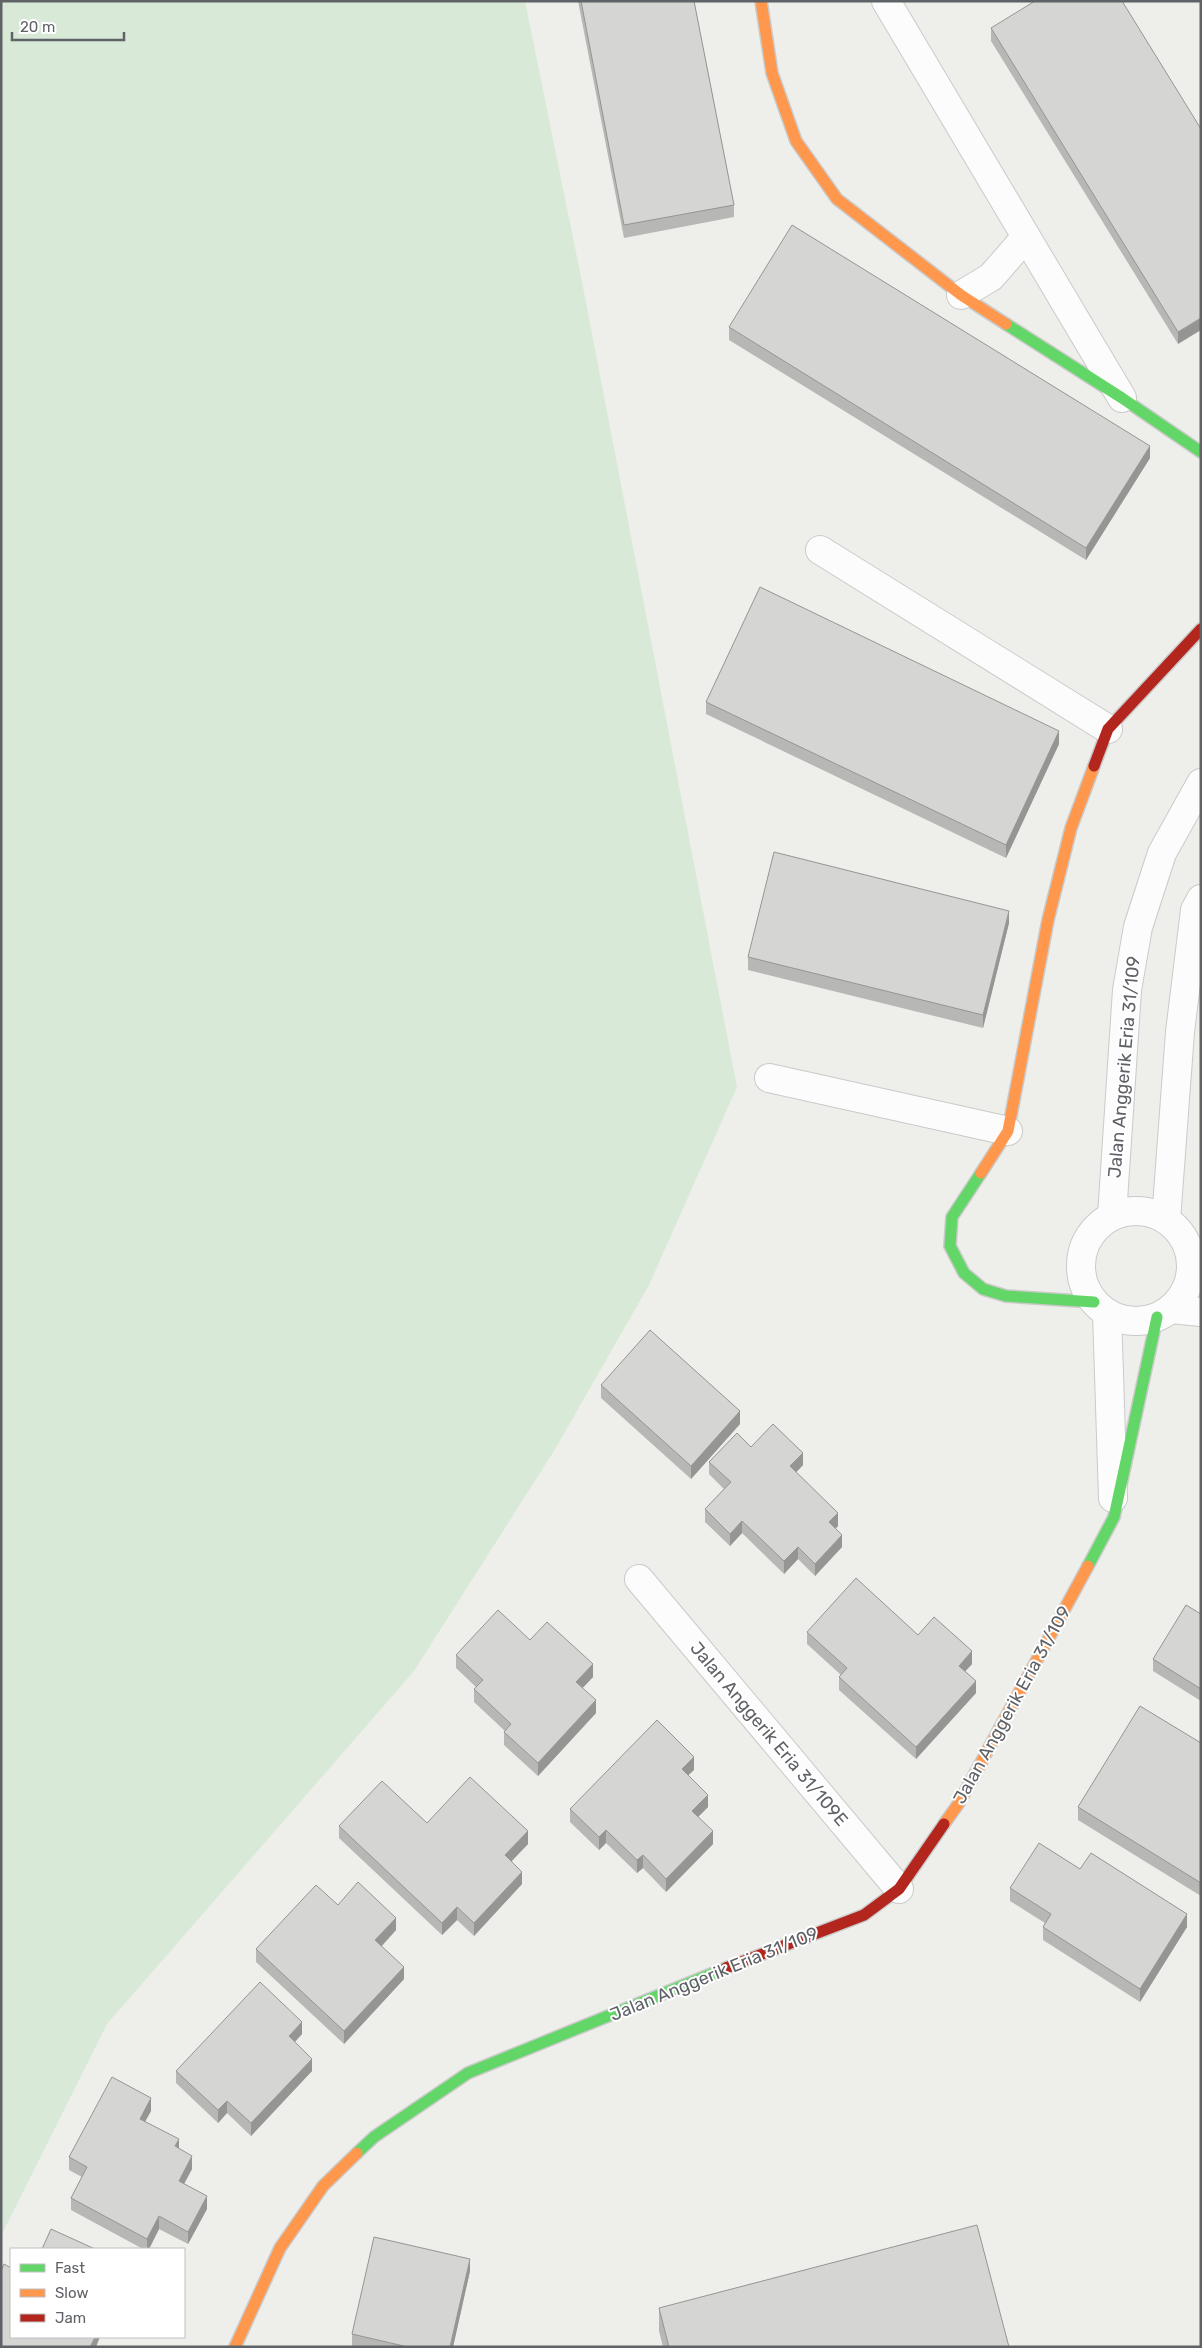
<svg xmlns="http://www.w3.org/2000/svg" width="1202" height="2348" font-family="Rubik,sans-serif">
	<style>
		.green { fill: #d8ead7 }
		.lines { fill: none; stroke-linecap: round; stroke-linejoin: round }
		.street-casing { stroke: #cacacb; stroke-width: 30 }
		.fast-casing { stroke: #cacaca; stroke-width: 14 }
		.slow-casing { stroke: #cacaca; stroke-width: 14 }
		.jam-casing { stroke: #cacaca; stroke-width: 14 }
		.street { stroke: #fcfcfc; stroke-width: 28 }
		.fast { stroke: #63d668; stroke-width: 11 }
		.slow { stroke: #ff974d; stroke-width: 11 }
		.jam { stroke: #b3261e; stroke-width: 11 }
		.wall { fill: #b7b7b5 }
		.shaded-wall { fill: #959594 }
		.building { fill: #d5d5d3; stroke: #959594 }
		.labels { text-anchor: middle; stroke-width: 4; stroke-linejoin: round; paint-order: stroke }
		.street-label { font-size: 18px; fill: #5f6267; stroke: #fff }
	</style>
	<rect width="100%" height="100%" fill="#eeeeea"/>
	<path class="green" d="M 1,1 L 525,1 L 582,282 L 737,1087 L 649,1285 L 554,1451 L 414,1671 L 107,2024 L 1,2236 Z"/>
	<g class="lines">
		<g class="street-casing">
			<path id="street" d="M 886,1 L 1122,398
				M 961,295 L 991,277 L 1026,237
				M 820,550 L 1108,729
				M 769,1078 L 1008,1131
				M1081 1266a55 55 0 1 1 110 0a55 55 0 1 1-110 0Z
				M 1112,1216 L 1127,990 L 1138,927 L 1162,853 L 1201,783
				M 1166,1220 L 1180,1032 L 1195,910 L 1201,899
				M 1171,1309 L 1201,1312
				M 1107,1313 L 1113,1498
				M 639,1579 L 899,1889"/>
		</g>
		<g class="fast-casing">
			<path id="fast" d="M 1006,324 L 1122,398 L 1201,452
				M 981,1173 L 952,1217 L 950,1246 L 964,1273 L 983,1289 L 1006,1296 L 1094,1302
				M 1088,1566 L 1114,1517 L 1157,1317
				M 357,2153 L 374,2137 L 468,2073 L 726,1968"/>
		</g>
		<g class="slow-casing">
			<path id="slow" d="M 761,1 L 772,73 L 796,141 L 837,199 L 961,295 L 1006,324
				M 981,1173 L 1008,1131 L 1048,920 L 1071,828 L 1094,766
				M 944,1824 L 959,1803 L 1088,1566
				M 235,2347 L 280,2248 L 323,2186 L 357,2153"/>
		</g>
		<g class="jam-casing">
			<path id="jam" d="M 1094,766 L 1108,729 L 1201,629
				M 726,1968 L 864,1915 L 899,1889 L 944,1824"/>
		</g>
		<use href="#street" class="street"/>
		<use href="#fast" class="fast"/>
		<use href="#slow" class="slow"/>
		<use href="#jam" class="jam"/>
	</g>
	<path class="wall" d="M 578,1 L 694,1 L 734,205 L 734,217 L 624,238 Z
		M 991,28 L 1201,129 L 1178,344 L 991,41 Z
		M 729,327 L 1150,458 L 1086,560 L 729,340 Z
		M 706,702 L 1059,744 L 1006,858 L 706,714 Z
		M 1009,923 L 983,1028 L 748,970 L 748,957 Z
		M 601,1385 L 740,1424 L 691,1479 L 601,1398 Z
		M 751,1447 L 803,1465 L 796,1472 L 838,1526 L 836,1528 L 842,1547 L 815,1576 L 798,1559 L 784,1574 L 742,1533 L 730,1546 L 705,1522 L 705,1509 L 724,1489 L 709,1474 L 709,1462 Z
		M 1201,1614 L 1201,1701 L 1153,1671 L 1153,1659 Z
		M 807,1632 L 918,1635 L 972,1664 L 965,1671 L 976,1693 L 916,1759 L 839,1690 L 839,1677 L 841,1675 L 807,1644 Z
		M 530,1640 L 593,1677 L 582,1688 L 596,1713 L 538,1776 L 504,1745 L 504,1732 L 505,1731 L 474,1702 L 474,1689 L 476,1687 L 456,1668 L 456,1655 Z
		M 1201,1743 L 1201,1896 L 1078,1820 L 1078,1807 Z
		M 694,1770 L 688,1775 L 708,1807 L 698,1817 L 713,1844 L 666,1892 L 643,1868 L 637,1873 L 606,1843 L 599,1850 L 570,1822 L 570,1809 Z
		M 427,1823 L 528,1844 L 512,1861 L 522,1884 L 474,1936 L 457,1920 L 442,1935 L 339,1838 L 339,1826 Z
		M 1080,1869 L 1187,1927 L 1140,2002 L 1043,1940 L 1043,1927 L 1045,1923 L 1010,1901 L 1010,1888 Z
		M 338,1905 L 396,1930 L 382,1946 L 404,1979 L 344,2044 L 256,1962 L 256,1949 Z
		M 302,2034 L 295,2042 L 312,2071 L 251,2136 L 227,2113 L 218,2123 L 176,2083 L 176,2071 Z
		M 151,2111 L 145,2121 L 179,2148 L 192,2169 L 184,2184 L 207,2209 L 188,2244 L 159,2229 L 149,2249 L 143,2249 L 71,2210 L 71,2198 L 82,2177 L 69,2170 L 69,2157 Z
		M 470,2271 L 453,2347 L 352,2347 L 352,2334 Z
		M 659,2308 L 1009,2347 L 663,2347 L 659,2331 Z"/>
	<path class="shaded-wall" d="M 1201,318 L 1201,330 L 1178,344 L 1178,332 Z
		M 1150,446 L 1150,458 L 1086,560 L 1086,548 Z
		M 1059,731 L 1059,744 L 1006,858 L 1006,845 Z
		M 1009,911 L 1009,923 L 983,1028 L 983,1015 Z
		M 740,1411 L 740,1424 L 691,1479 L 691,1466 Z
		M 803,1453 L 803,1465 L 790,1479 L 790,1466 Z
		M 838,1513 L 838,1526 L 829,1535 L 829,1522 Z
		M 742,1521 L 742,1533 L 730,1546 L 730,1534 Z
		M 842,1535 L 842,1547 L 815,1576 L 815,1564 Z
		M 798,1547 L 798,1559 L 784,1574 L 784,1561 Z
		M 972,1651 L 972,1664 L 959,1678 L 959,1666 Z
		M 593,1664 L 593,1677 L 576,1695 L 576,1682 Z
		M 976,1681 L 976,1693 L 916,1759 L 916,1747 Z
		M 596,1700 L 596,1713 L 538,1776 L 538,1763 Z
		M 694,1757 L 694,1770 L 682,1781 L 682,1769 Z
		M 708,1795 L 708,1807 L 692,1823 L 692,1811 Z
		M 606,1830 L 606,1843 L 599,1850 L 599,1837 Z
		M 528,1831 L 528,1844 L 505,1868 L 505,1855 Z
		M 713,1831 L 713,1844 L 666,1892 L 666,1879 Z
		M 643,1855 L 643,1868 L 637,1873 L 637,1860 Z
		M 522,1872 L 522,1884 L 474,1936 L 474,1923 Z
		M 457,1907 L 457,1920 L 442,1935 L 442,1923 Z
		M 1187,1914 L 1187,1927 L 1140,2002 L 1140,1989 Z
		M 396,1918 L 396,1930 L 375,1953 L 375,1940 Z
		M 404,1967 L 404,1979 L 344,2044 L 344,2031 Z
		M 302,2022 L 302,2034 L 289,2048 L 289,2036 Z
		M 312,2059 L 312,2071 L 251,2136 L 251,2123 Z
		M 151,2098 L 151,2111 L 140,2131 L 140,2119 Z
		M 227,2101 L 227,2113 L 218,2123 L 218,2110 Z
		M 179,2139 L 179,2152 L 175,2146 Z
		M 192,2156 L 192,2169 L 179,2193 L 179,2181 Z
		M 207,2196 L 207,2209 L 188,2244 L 188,2232 Z
		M 159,2216 L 159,2229 L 149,2249 L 147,2249 L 147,2239 Z
		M 470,2259 L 470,2271 L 453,2347 L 450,2347 Z
		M 95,2337 L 100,2337 L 96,2347 L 90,2347 Z"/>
	<path class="building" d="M 581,1 L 694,1 L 734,205 L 624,225 Z
		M 1035,1 L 1122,1 L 1201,129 L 1201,318 L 1178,332 L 991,28 Z
		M 792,225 L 1150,446 L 1086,548 L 729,327 Z
		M 760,587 L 1059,731 L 1006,845 L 706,702 Z
		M 774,852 L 1009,911 L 983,1015 L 748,957 Z
		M 650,1330 L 740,1411 L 691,1466 L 601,1385 Z
		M 773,1424 L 803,1453 L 790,1466 L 838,1513 L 829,1522 L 842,1535 L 815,1564 L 798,1547 L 784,1561 L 742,1521 L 730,1534 L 705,1509 L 731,1482 L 709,1462 L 737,1433 L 751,1447 Z
		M 856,1578 L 918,1635 L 934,1617 L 972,1651 L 959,1666 L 976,1681 L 916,1747 L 839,1677 L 847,1668 L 807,1632 Z
		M 1186,1605 L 1201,1614 L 1201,1689 L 1153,1659 Z
		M 498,1610 L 530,1640 L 547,1622 L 593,1664 L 576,1682 L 596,1700 L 538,1763 L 504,1732 L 511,1724 L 474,1689 L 483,1680 L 456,1655 Z
		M 1140,1706 L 1201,1743 L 1201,1883 L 1078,1807 Z
		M 657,1720 L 694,1757 L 682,1769 L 708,1795 L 692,1811 L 713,1831 L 666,1879 L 643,1855 L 637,1860 L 606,1830 L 599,1837 L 570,1809 Z
		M 470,1777 L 528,1831 L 505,1855 L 522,1872 L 474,1923 L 457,1907 L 442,1923 L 339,1826 L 382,1781 L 427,1823 Z
		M 1039,1843 L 1080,1869 L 1091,1853 L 1187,1914 L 1140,1989 L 1043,1927 L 1051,1914 L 1010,1888 Z
		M 358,1882 L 396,1918 L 375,1940 L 404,1967 L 344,2031 L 256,1949 L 316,1885 L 338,1905 Z
		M 260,1982 L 302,2022 L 289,2036 L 312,2059 L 251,2123 L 227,2101 L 218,2110 L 176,2071 Z
		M 112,2077 L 151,2098 L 140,2119 L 179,2139 L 175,2146 L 192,2156 L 179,2181 L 207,2196 L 188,2232 L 159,2216 L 147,2239 L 71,2198 L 87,2167 L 69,2157 Z
		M 977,2225 L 1009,2347 L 669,2347 L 659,2308 Z
		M 51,2229 L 95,2249 L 42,2249 Z
		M 374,2237 L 470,2259 L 450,2347 L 408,2347 L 352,2334 Z
		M 4,2264 L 11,2268 L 11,2337 L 95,2337 L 90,2347 L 1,2347 L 1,2271 Z"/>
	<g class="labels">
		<g class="street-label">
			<text transform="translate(1124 1067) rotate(-85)" y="6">Jalan Anggerik Eria 31/109</text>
			<text transform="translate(1012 1705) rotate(-61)" y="6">Jalan Anggerik Eria 31/109</text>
			<text transform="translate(769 1734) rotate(50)" y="6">Jalan Anggerik Eria 31/109E</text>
			<text transform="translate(714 1974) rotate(-22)" y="6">Jalan Anggerik Eria 31/109</text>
		</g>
	</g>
	<rect width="1202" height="2348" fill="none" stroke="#5f6267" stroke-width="5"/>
	<rect x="10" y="2248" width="175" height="90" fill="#ffffff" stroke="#bfc0c2"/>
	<rect x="20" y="2264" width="25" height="8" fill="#63d668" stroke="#bfc0c2"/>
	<text x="55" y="2273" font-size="15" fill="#5f6267">Fast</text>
	<rect x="20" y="2289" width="25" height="8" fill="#ff974d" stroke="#bfc0c2"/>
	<text x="55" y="2298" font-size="15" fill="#5f6267">Slow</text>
	<rect x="20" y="2314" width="25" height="8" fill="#b3261e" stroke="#bfc0c2"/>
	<text x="55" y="2323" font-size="15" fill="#5f6267">Jam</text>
	<path d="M12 32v8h112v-8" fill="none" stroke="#5f6267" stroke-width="2.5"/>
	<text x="20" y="32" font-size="15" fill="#5f6267" stroke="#ffffff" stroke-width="4" paint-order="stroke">20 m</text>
</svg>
